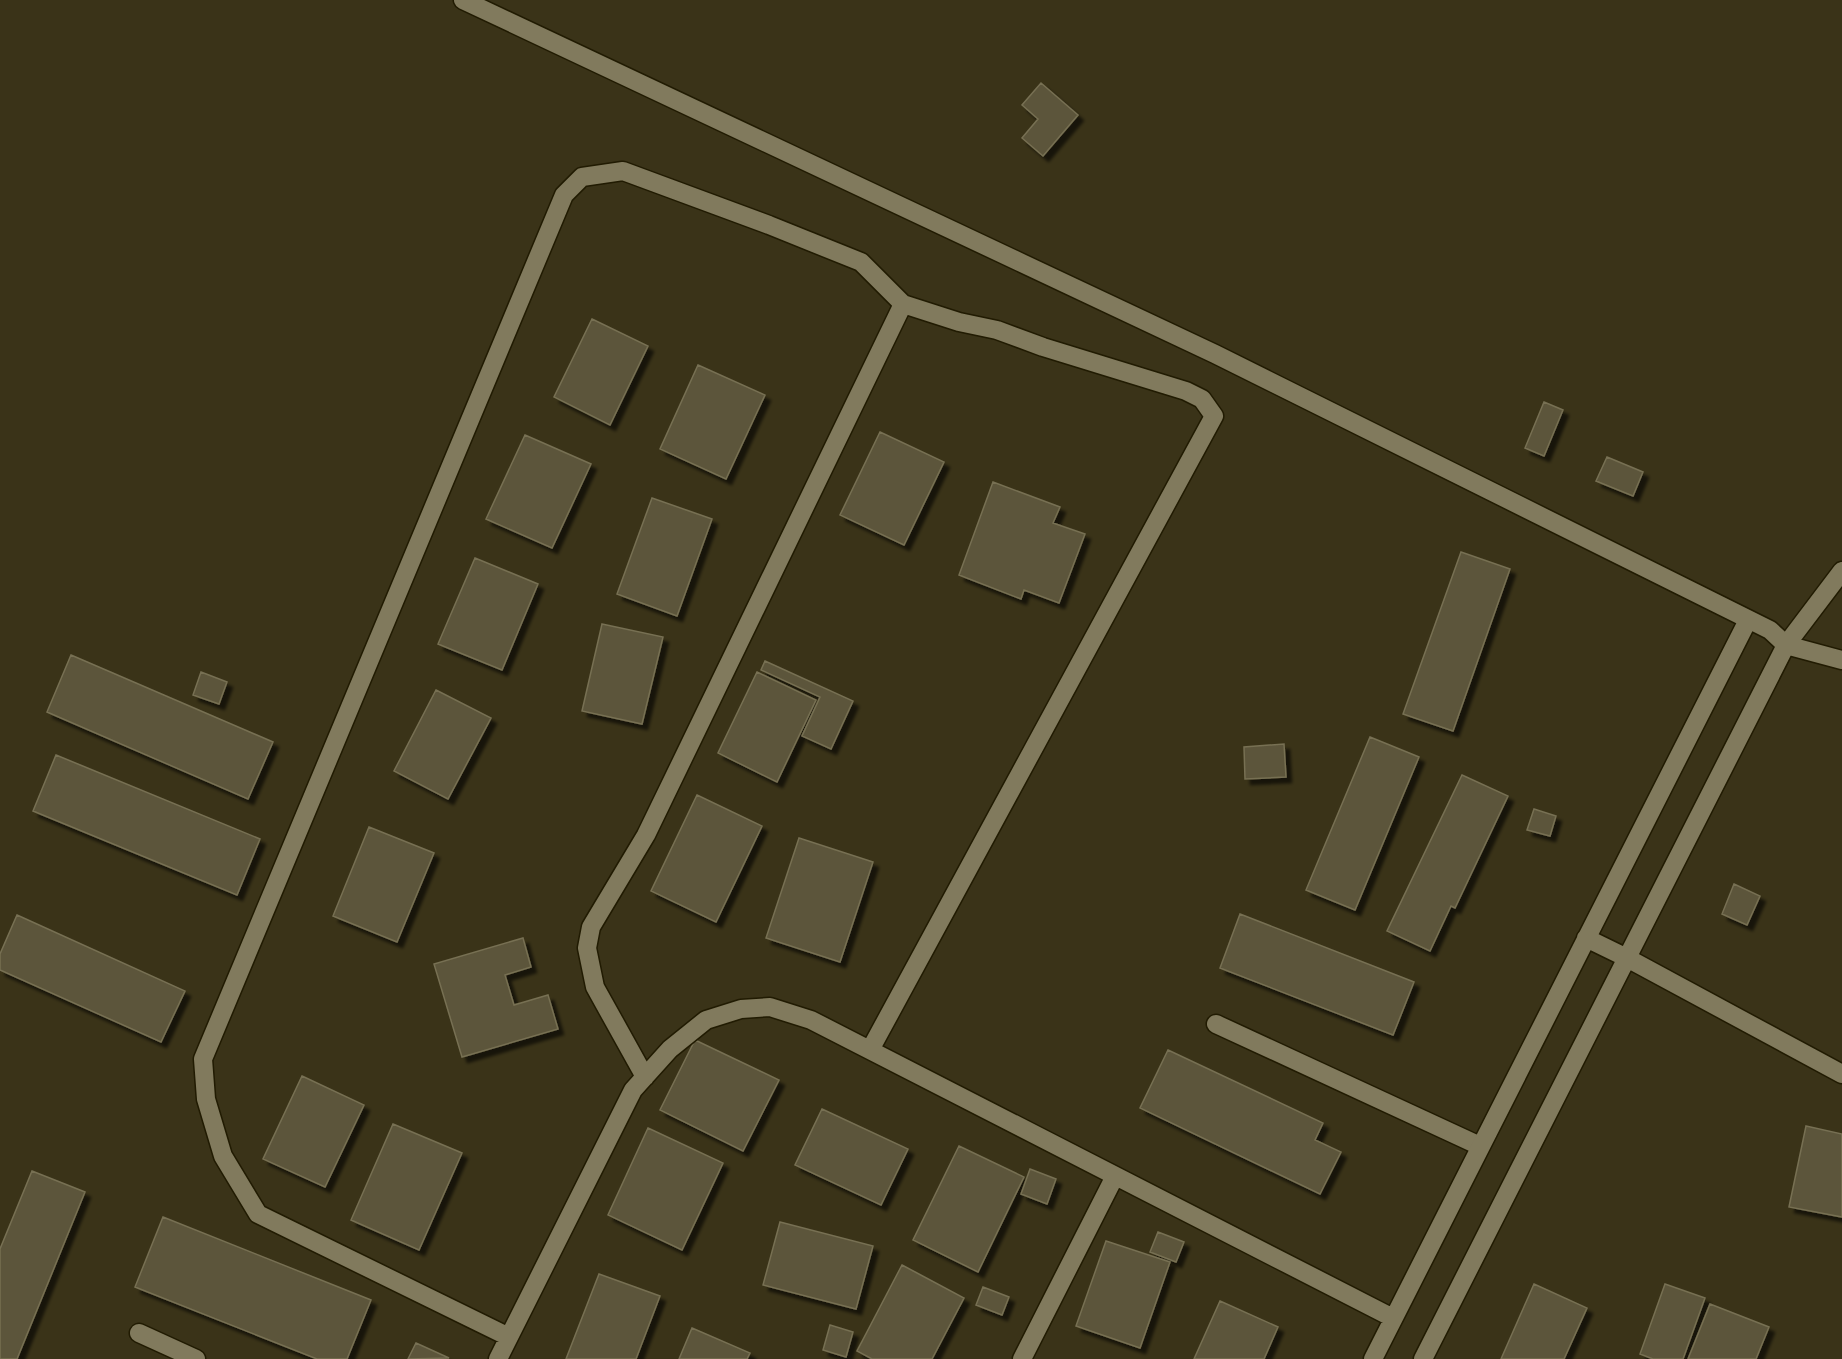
<svg xmlns="http://www.w3.org/2000/svg" width="1842" height="1359" font-family="'DejaVu Sans',sans-serif">
	<style>
		.building { fill: #5c553a; stroke: #777053; stroke-width: 1.5; filter: url(#shadow) }
		.lines { fill: none; stroke-linecap: round; stroke-linejoin: round }
		.service-casing { stroke: #211b02; stroke-width: 21 }
		.minor-casing { stroke: #211b02; stroke-width: 21 }
		.service { stroke: #817a5d; stroke-width: 18 }
		.minor { stroke: #817a5d; stroke-width: 18 }
	</style>
	<defs>
		<filter id="shadow"><feDropShadow dx="5.5" dy="5.5" stdDeviation="1.5" flood-color="#0009"/></filter>
	</defs>
	<rect width="100%" height="100%" fill="#3a3318"/>
	<path class="building" d="M 1041,83 L 1078,115 L 1043,156 L 1022,138 L 1038,119 L 1022,105 Z
		M 592,319 L 648,346 L 610,425 L 554,397 Z
		M 698,365 L 765,395 L 726,479 L 660,449 Z
		M 1544,402 L 1563,410 L 1544,456 L 1525,448 Z
		M 880,432 L 944,462 L 904,545 L 840,515 Z
		M 525,435 L 591,464 L 552,548 L 486,519 Z
		M 1607,457 L 1643,472 L 1633,496 L 1596,481 Z
		M 993,482 L 1060,507 L 1053,523 L 1085,534 L 1059,603 L 1024,590 L 1021,599 L 959,575 Z
		M 652,498 L 712,519 L 677,616 L 617,594 Z
		M 1461,552 L 1510,569 L 1453,731 L 1403,714 Z
		M 475,558 L 538,584 L 502,670 L 438,644 Z
		M 602,624 L 663,637 L 642,724 L 582,711 Z
		M 71,655 L 273,742 L 248,799 L 47,712 Z
		M 765,661 L 853,701 L 831,749 L 802,736 L 820,697 L 761,670 Z
		M 201,672 L 227,682 L 219,704 L 193,695 Z
		M 757,672 L 816,700 L 777,782 L 718,753 Z
		M 436,690 L 491,718 L 448,799 L 394,771 Z
		M 1370,737 L 1419,757 L 1355,910 L 1306,890 Z
		M 1284,744 L 1286,777 L 1245,779 L 1244,747 Z
		M 56,755 L 260,839 L 237,895 L 33,811 Z
		M 1462,775 L 1508,796 L 1455,908 L 1451,906 L 1430,951 L 1387,931 Z
		M 697,795 L 762,826 L 716,922 L 651,891 Z
		M 1534,809 L 1556,816 L 1550,836 L 1527,830 Z
		M 369,827 L 434,853 L 397,942 L 333,916 Z
		M 799,838 L 873,862 L 840,962 L 766,938 Z
		M 1734,884 L 1760,896 L 1747,925 L 1722,914 Z
		M 1240,914 L 1414,982 L 1393,1035 L 1220,968 Z
		M 17,915 L 185,991 L 161,1042 L 0,970 L 0,954 Z
		M 523,938 L 531,967 L 505,975 L 514,1005 L 548,995 L 558,1029 L 462,1057 L 434,964 Z
		M 695,1040 L 779,1080 L 743,1151 L 660,1110 Z
		M 1168,1050 L 1323,1123 L 1315,1140 L 1341,1152 L 1320,1194 L 1140,1108 Z
		M 302,1076 L 364,1105 L 325,1187 L 263,1159 Z
		M 822,1109 L 908,1149 L 881,1205 L 795,1165 Z
		M 393,1124 L 462,1153 L 419,1250 L 351,1220 Z
		M 1806,1126 L 1842,1134 L 1842,1217 L 1789,1207 Z
		M 648,1128 L 723,1163 L 682,1250 L 608,1215 Z
		M 959,1146 L 1024,1177 L 978,1272 L 913,1240 Z
		M 1030,1169 L 1056,1179 L 1047,1204 L 1021,1194 Z
		M 32,1171 L 85,1192 L 17,1359 L 0,1359 L 0,1249 Z
		M 163,1217 L 371,1300 L 347,1359 L 317,1359 L 135,1287 Z
		M 780,1222 L 873,1246 L 856,1309 L 763,1285 Z
		M 1158,1232 L 1184,1242 L 1176,1262 L 1150,1252 Z
		M 1106,1241 L 1170,1262 L 1140,1348 L 1076,1326 Z
		M 902,1265 L 964,1298 L 932,1359 L 872,1359 L 857,1351 Z
		M 599,1274 L 660,1296 L 636,1359 L 566,1359 Z
		M 1534,1284 L 1587,1308 L 1564,1359 L 1501,1359 Z
		M 1665,1284 L 1705,1298 L 1683,1359 L 1653,1359 L 1640,1354 Z
		M 983,1287 L 1009,1297 L 1002,1315 L 976,1305 Z
		M 1220,1301 L 1278,1327 L 1264,1359 L 1194,1359 Z
		M 1710,1304 L 1769,1327 L 1756,1359 L 1688,1359 Z
		M 830,1325 L 853,1332 L 846,1357 L 823,1350 Z
		M 692,1328 L 750,1353 L 747,1359 L 679,1359 Z
		M 416,1343 L 449,1358 L 408,1359 Z"/>
	<g class="lines">
		<g class="service-casing">
			<path id="service" d="M 1216,1024 L 1480,1146"/>
		</g>
		<g class="minor-casing">
			<path id="minor" d="M 463,0 L 1215,354 L 1770,630 L 1786,645 L 1842,660
				M 1586,938 L 1627,958 L 1842,1074
				M 645,1077 L 595,987 L 587,948 L 591,927 L 646,835 L 903,304
				M 139,1333 L 196,1359
				M 509,1337 L 258,1214 L 223,1156 L 206,1099 L 203,1059 L 564,195 L 582,177 L 623,171 L 769,225 L 861,262 L 903,304 L 959,322 L 997,330 L 1043,347 L 1186,391 L 1202,399 L 1214,416 L 870,1050
				M 498,1359 L 633,1090 L 670,1049 L 706,1020 L 741,1009 L 770,1007 L 811,1020 L 1393,1318
				M 1022,1359 L 1115,1176
				M 1373,1359 L 1748,620
				M 1423,1359 L 1786,645 L 1842,571"/>
		</g>
		<use href="#service" class="service"/>
		<use href="#minor" class="minor"/>
	</g>
</svg>
